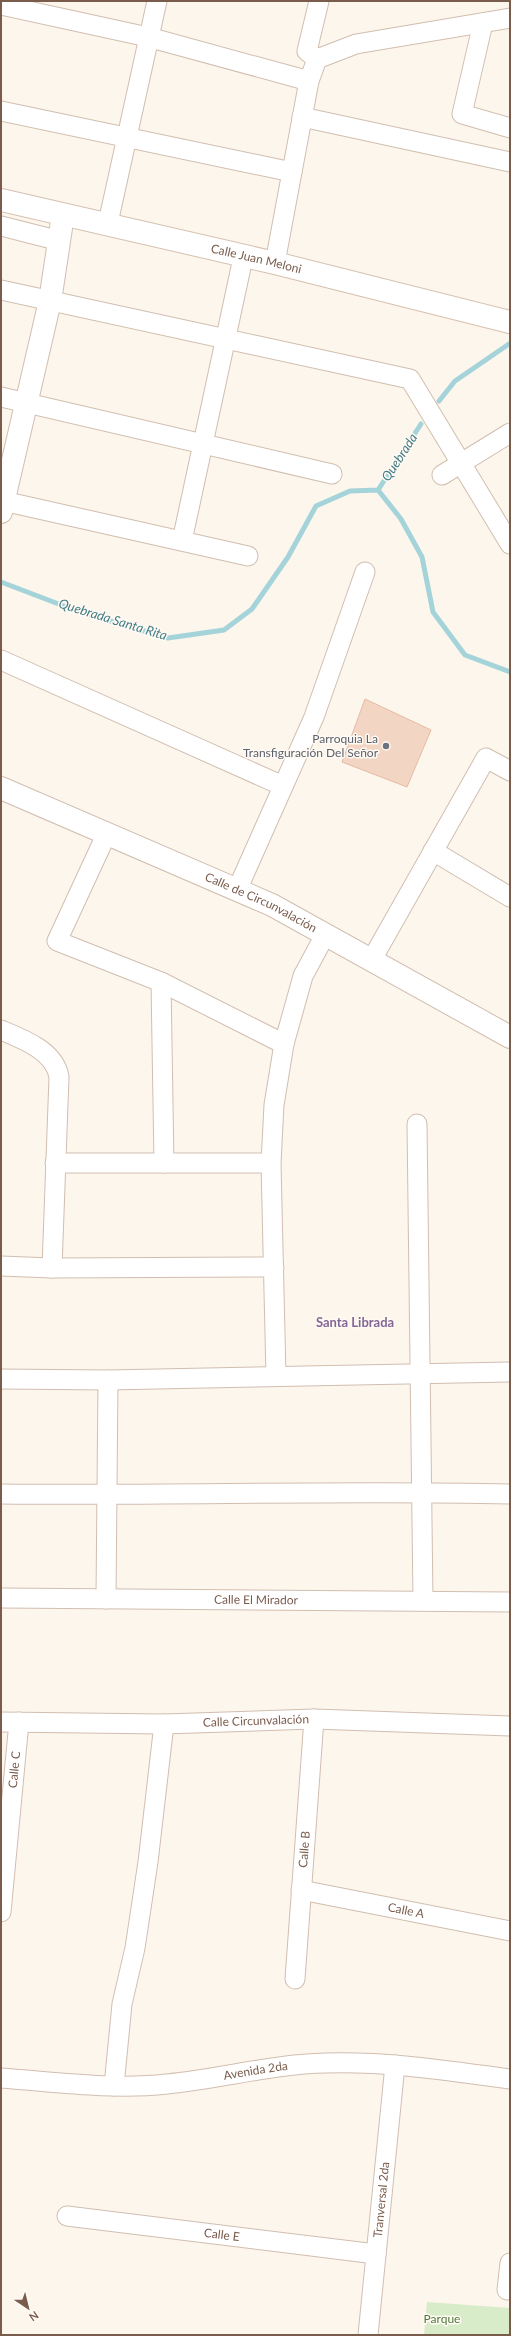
<svg xmlns="http://www.w3.org/2000/svg" width="511" height="2336" font-family="Lato,sans-serif">
	<style>
		.green { fill: #d8ecc9 }
		.lines { fill: none; stroke-linecap: round; stroke-linejoin: round }
		.stream { stroke: #a5d3da; stroke-width: 5 }
		.building { fill: #f3d5c3; stroke: #e6bba3 }
		.minor-casing { stroke: #d1beb0; stroke-width: 21 }
		.tertiary-casing { stroke: #d1beb0; stroke-width: 24 }
		.secondary-casing { stroke: #d6c0b0; stroke-width: 24 }
		.minor { stroke: #fff; stroke-width: 19 }
		.tertiary { stroke: #fff; stroke-width: 22 }
		.secondary { stroke: #fff; stroke-width: 22 }
		.worship-dot { fill: #6b7280; stroke: #fffaf3; stroke-width: 1.5 }
		.labels { text-anchor: middle; stroke-width: 3; stroke-linejoin: round; paint-order: stroke }
		.street-label { font-size: 12px; fill: #7a5c4d; stroke: #fffaf3 }
		.worship-label { font-size: 12px; fill: #5b616d; stroke: #fffaf3; text-anchor: end }
		.park-label { font-size: 12px; fill: #537a41; stroke: #fffaf3 }
		.water-label { font-size: 13px; font-style: italic; fill: #437c86; stroke: #fffaf3 }
		.neighbourhood-label { font-size: 13px; font-weight: bold; fill: #846695; stroke: #fffaf3 }
	</style>
	<rect width="100%" height="100%" fill="#fdf6ec"/>
	<path class="green" d="M 427,2302 L 510,2308 L 510,2335 L 424,2335 Z"/>
	<g class="lines">
		<path class="stream" d="M 439,401 L 455,381 L 509,344
			M 378,490 L 421,424
			M 1,582 L 77,611 L 168,638 L 224,630 L 252,609 L 288,557 L 316,506 L 350,491 L 378,490 L 401,519 L 422,557 L 433,612 L 465,655 L 510,672"/>
	</g>
	<path class="building" d="M 365,699 L 431,730 L 407,787 L 342,762 Z"/>
	<g class="lines">
		<g class="minor-casing">
			<g id="minor">
				<path d="M 1,5 L 148,37 L 309,81"/>
				<path d="M 483,23 L 462,114 L 510,128"/>
				<path d="M 317,59 L 307,51 L 319,1"/>
				<path d="M 1,111 L 292,172"/>
				<path d="M 302,117 L 510,162"/>
				<path d="M 108,223 L 157,1"/>
				<path d="M 1,226 L 60,241"/>
				<path d="M 275,263 L 309,81 L 317,59 L 356,44 L 510,18"/>
				<path d="M 1,290 L 410,379 L 510,544"/>
				<path d="M 1,397 L 332,474"/>
				<path d="M 442,475 L 510,433"/>
				<path d="M 3,501 L 248,556"/>
				<path d="M 182,541 L 243,258"/>
				<path d="M 1,660 L 283,786"/>
				<path d="M 107,833 L 57,941 L 161,982 L 284,1044"/>
				<path d="M 433,851 L 510,897"/>
				<path d="M 237,890 L 314,717 L 365,572"/>
				<path d="M 371,961 L 486,758 L 510,771"/>
				<path d="M 161,982 L 164,1163"/>
				<path d="M 1,1030 C 23,1039 55,1051 59,1077 L 52,1268"/>
				<path d="M 417,1124 L 423,1600"/>
				<path d="M 55,1163 L 271,1163"/>
				<path d="M 1,1266 L 52,1268 L 274,1267"/>
				<path d="M 276,1376 L 271,1163 L 274,1105 L 284,1044 L 303,976 L 325,935"/>
				<path d="M 1,1379 L 108,1380 L 510,1372"/>
				<path d="M 1,1494 C 171,1496 340,1490 510,1494"/>
				<path id="s1" d="M 1,1598 L 510,1602"/>
				<path d="M 106,1599 L 108,1380"/>
				<path id="s2" d="M 1,1722 L 164,1724 L 314,1719 L 510,1726"/>
				<path id="s3" d="M 301,1890 L 510,1931"/>
				<path id="s4" d="M 1,1912 L 19,1722"/>
				<path id="s5" d="M 295,1979 L 314,1719"/>
				<path id="s6" d="M 1,2078 C 56,2082 112,2090 167,2084 C 221,2079 272,2064 326,2063 C 388,2061 449,2071 510,2079"/>
				<path d="M 114,2086 L 122,2004 L 135,1948 L 148,1862 L 164,1724"/>
				<path id="s7" d="M 67,2216 L 376,2254"/>
				<path d="M 507,2290 L 510,2263"/>
				<path id="s8" d="M 368,2335 L 395,2065"/>
			</g>
		</g>
		<g class="tertiary-casing">
			<g id="tertiary">
				<path d="M 1,512 L 50,301 L 63,215"/>
				<path id="s9" d="M 1,788 L 272,905 L 510,1037"/>
			</g>
		</g>
		<g class="secondary-casing">
			<g id="secondary">
				<path id="s10" d="M 1,200 L 275,263 L 510,322"/>
			</g>
		</g>
		<use href="#minor" class="minor"/>
		<use href="#tertiary" class="tertiary"/>
		<use href="#secondary" class="secondary"/>
	</g>
	<circle class="worship-dot" cx="386" cy="746" r="4"/>
	<g class="labels">
		<g class="street-label">
			<text dy="4" stroke="none"><textPath href="#s10" startOffset="262">Calle Juan Meloni</textPath></text>
			<text dy="4" stroke="none"><textPath href="#s9" startOffset="284">Calle de Circunvalación</textPath></text>
			<text dy="4" stroke="none"><textPath href="#s1" startOffset="255">Calle El Mirador</textPath></text>
			<text dy="4" stroke="none"><textPath href="#s2" startOffset="255">Calle Circunvalación</textPath></text>
			<text dy="4" stroke="none"><textPath href="#s4" startOffset="143">Calle C</textPath></text>
			<text dy="4" stroke="none"><textPath href="#s5" startOffset="130">Calle B</textPath></text>
			<text dy="4" stroke="none"><textPath href="#s3" startOffset="107">Calle A</textPath></text>
			<text dy="4" stroke="none"><textPath href="#s6" startOffset="256">Avenida 2da</textPath></text>
			<text dy="4" stroke="none"><textPath href="#s8" startOffset="136">Tranversal 2da</textPath></text>
			<text dy="4" stroke="none"><textPath href="#s7" startOffset="156">Calle E</textPath></text>
		</g>
		<g class="worship-label">
			<text x="378" y="743">Parroquia La<tspan x="378" dy="14">Transfiguración Del Señor</tspan></text>
		</g>
		<g class="park-label">
			<text x="442" y="2323">Parque</text>
		</g>
		<g class="water-label">
			<text transform="translate(399 457) rotate(-57)" y="5">Quebrada</text>
			<text transform="translate(113 619) rotate(17)" y="5">Quebrada Santa Rita</text>
		</g>
		<g class="neighbourhood-label">
			<text x="355" y="1327">Santa Librada</text>
		</g>
	</g>
	<rect width="511" height="2336" fill="none" stroke="#7a5c4d" stroke-width="4"/>
	<g transform="translate(28 2308) rotate(145)" stroke="#fffaf3" stroke-width="3" paint-order="stroke">
	<path d="M0-3L7 15L0 10L-7 15Z" fill="#7a5c4d"/>
	<text y="-6" font-size="11" font-weight="bold" text-anchor="middle" fill="#7a5c4d">N</text>
	</g>
</svg>
